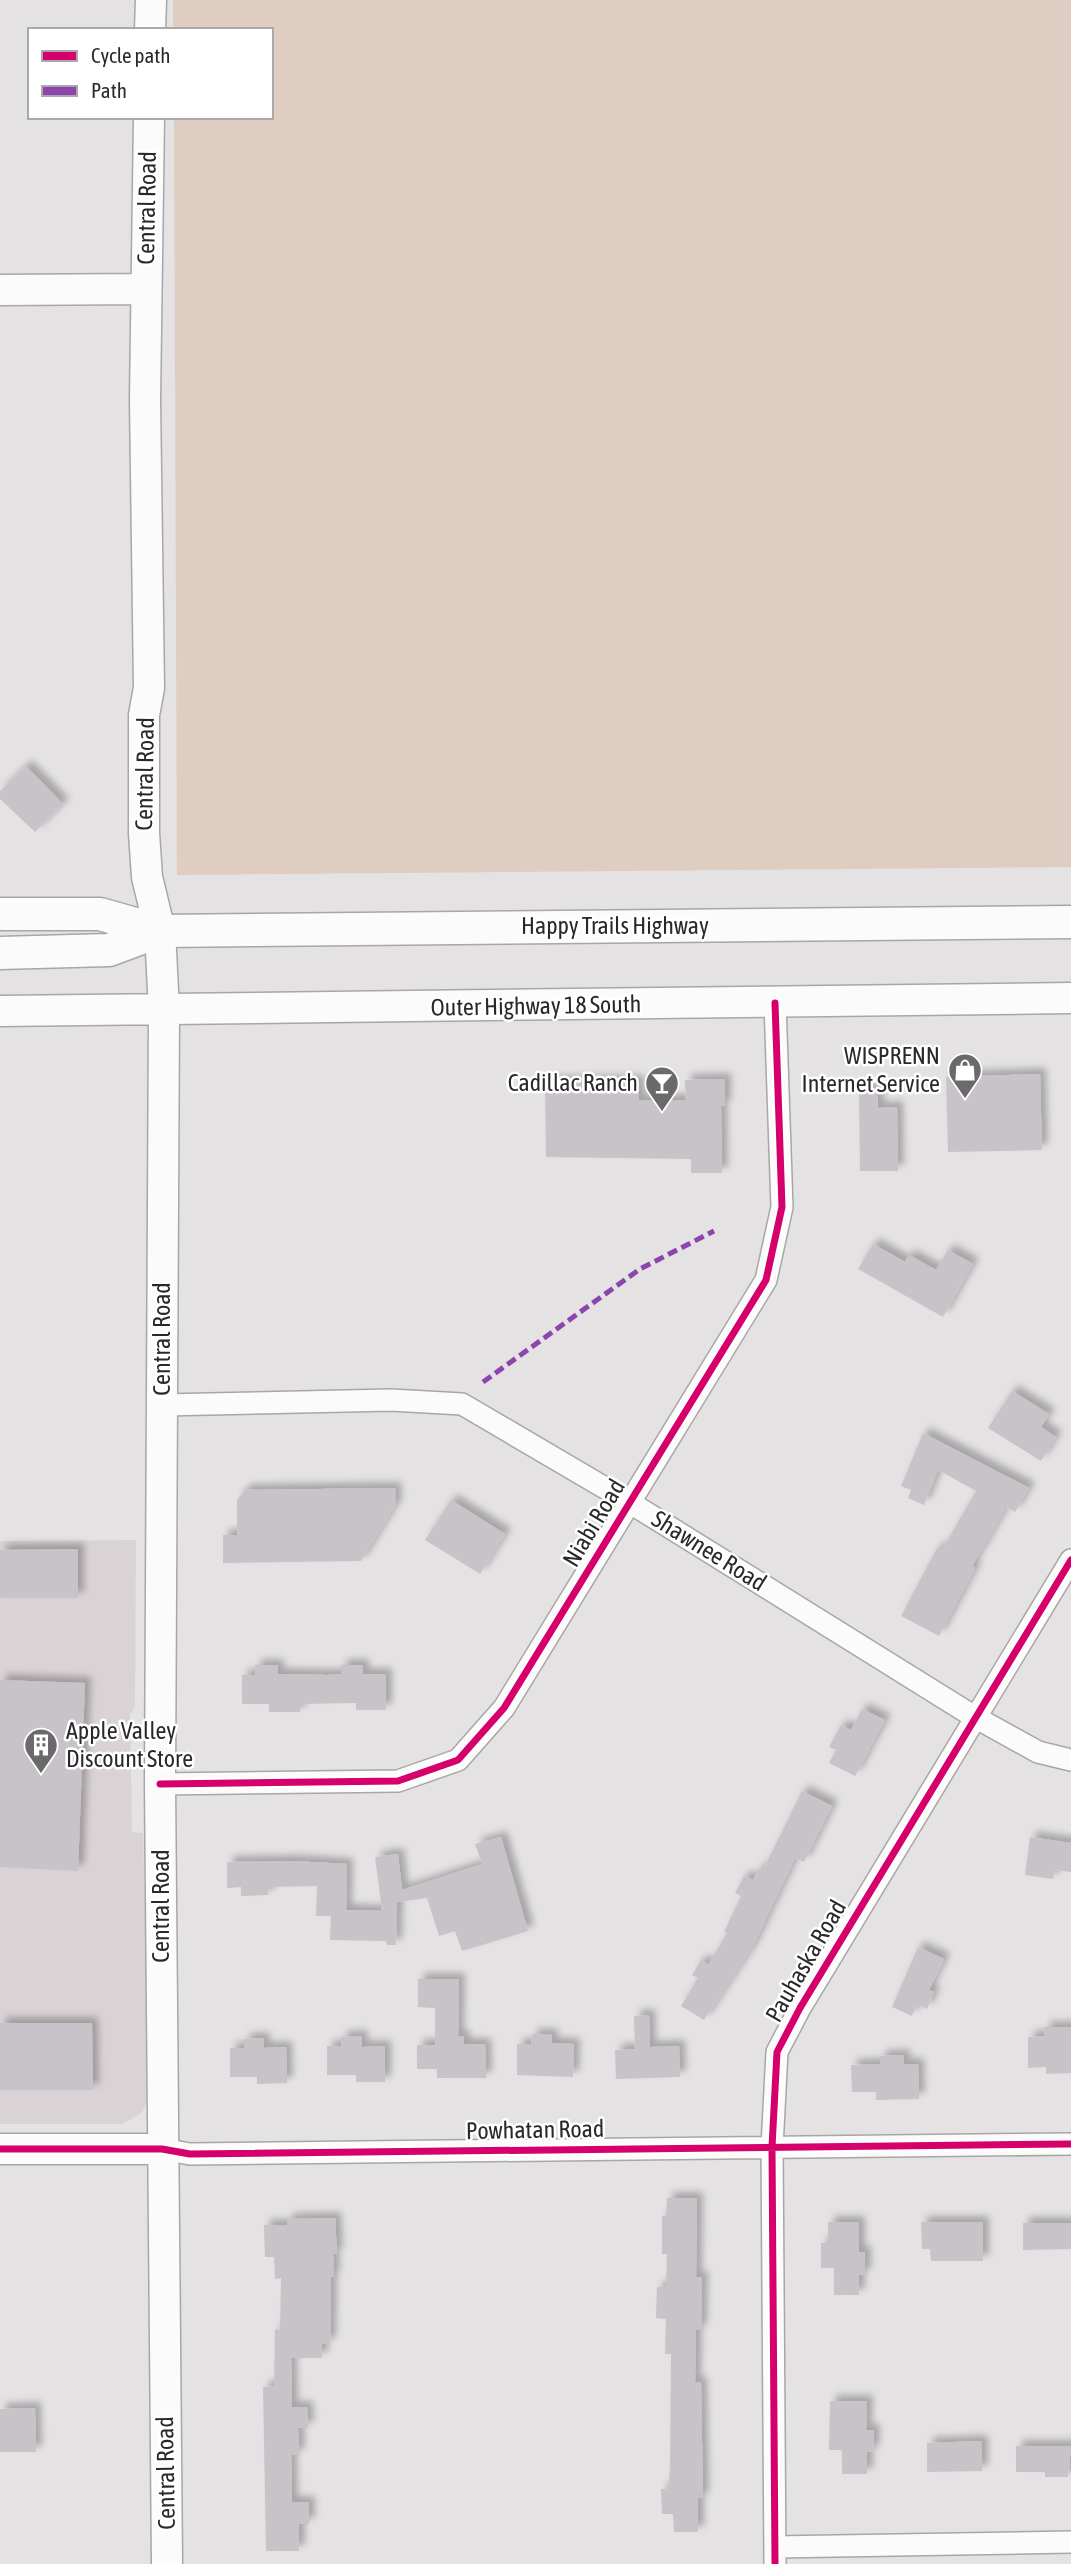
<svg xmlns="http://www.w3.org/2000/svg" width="1071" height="2564" font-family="'Asap Condensed',sans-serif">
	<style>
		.built { fill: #dad3d5 }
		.green { fill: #dfcdc1 }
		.building { fill: #c8c3c9; filter: url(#shadow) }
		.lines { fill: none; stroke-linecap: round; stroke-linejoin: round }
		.street-casing { stroke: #a8a6a6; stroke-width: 24 }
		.secondary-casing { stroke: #a8a6a6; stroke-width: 33 }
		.primary-casing { stroke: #a8a6a6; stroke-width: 35 }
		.street { stroke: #fbfbfb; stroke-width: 21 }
		.secondary { stroke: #fbfbfb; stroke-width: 30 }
		.primary { stroke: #fbfbfb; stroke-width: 32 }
		.quiet { stroke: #8e44ad; stroke-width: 5; stroke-dasharray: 10 5; stroke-linecap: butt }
		.cycleway-casing { stroke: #fff; stroke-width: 11 }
		.cycleway { stroke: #d6006c; stroke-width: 7 }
		.labels { text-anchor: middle; stroke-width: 5; stroke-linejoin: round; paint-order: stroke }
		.street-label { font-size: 24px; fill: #2a2929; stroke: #fff }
		.poi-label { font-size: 24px; fill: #2a2929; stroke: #fff; text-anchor: end }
	</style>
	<defs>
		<filter id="shadow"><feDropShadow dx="6" dy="-6" stdDeviation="3.5" flood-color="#0004"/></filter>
	</defs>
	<rect width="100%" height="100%" fill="#e4e2e3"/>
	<path class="built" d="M 136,1540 L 135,1707 L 130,1714 L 132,1832 L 143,1833 L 150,2097 L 140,2114 L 122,2124 L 0,2124 L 0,1541 Z"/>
	<path class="green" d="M 173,0 L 1071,0 L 1071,867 L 177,875 L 174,117 L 271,117 L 271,30 L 173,30 Z"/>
	<path class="building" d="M 26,766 L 63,804 L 35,832 L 0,799 L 0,791 Z
		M 1040,1074 L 1042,1150 L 948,1152 L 946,1077 Z
		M 725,1079 L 725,1106 L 721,1106 L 722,1173 L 691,1173 L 691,1159 L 546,1157 L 545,1082 L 638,1081 L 639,1100 L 686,1100 L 685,1080 Z
		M 859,1090 L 878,1090 L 878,1108 L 897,1107 L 898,1171 L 860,1171 Z
		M 873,1244 L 905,1262 L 909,1255 L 936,1270 L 948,1250 L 973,1264 L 943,1317 L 858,1269 Z
		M 1012,1391 L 1049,1414 L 1041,1427 L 1056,1437 L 1041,1461 L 988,1428 Z
		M 923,1433 L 1029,1488 L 1015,1512 L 1006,1507 L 972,1566 L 975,1568 L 939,1636 L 901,1616 L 937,1548 L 942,1550 L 976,1491 L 938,1470 L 924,1505 L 908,1498 L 911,1490 L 901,1486 Z
		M 395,1488 L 396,1504 L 361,1561 L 223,1563 L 223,1535 L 237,1535 L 237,1500 L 245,1490 Z
		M 451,1500 L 505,1534 L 480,1574 L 425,1540 Z
		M 78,1549 L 78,1598 L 0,1598 L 0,1550 Z
		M 255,1665 L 278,1665 L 278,1674 L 328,1675 L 341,1674 L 341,1665 L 363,1665 L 363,1674 L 386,1674 L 386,1710 L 356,1710 L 356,1703 L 300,1704 L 300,1712 L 269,1712 L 269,1704 L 242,1704 L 242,1675 L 255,1675 Z
		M 0,1680 L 85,1683 L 78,1871 L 0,1867 Z
		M 862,1709 L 885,1720 L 855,1776 L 829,1763 L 836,1750 L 829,1747 L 841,1725 L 851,1730 Z
		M 802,1791 L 832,1806 L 804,1862 L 795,1858 L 753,1946 L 704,2020 L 681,2006 L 698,1978 L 692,1975 L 701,1960 L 708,1965 L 727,1933 L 724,1932 L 741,1896 L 735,1893 L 744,1876 L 753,1880 L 759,1868 L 763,1870 Z
		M 501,1837 L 528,1931 L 462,1951 L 455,1931 L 439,1936 L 427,1898 L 397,1902 L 396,1945 L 387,1945 L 386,1941 L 330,1940 L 331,1916 L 316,1916 L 317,1886 L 268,1887 L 268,1895 L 241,1896 L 241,1887 L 227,1888 L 227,1862 L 293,1861 L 347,1864 L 346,1910 L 382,1911 L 375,1857 L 398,1854 L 402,1890 L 482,1864 L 475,1844 Z
		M 1030,1837 L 1071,1843 L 1071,1872 L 1055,1870 L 1053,1879 L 1025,1875 Z
		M 918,1947 L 944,1959 L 929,1990 L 934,1992 L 927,2009 L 917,2004 L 912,2016 L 892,2007 Z
		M 418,1979 L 459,1979 L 458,2036 L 464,2036 L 464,2044 L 485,2044 L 486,2078 L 437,2078 L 437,2069 L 417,2069 L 417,2045 L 435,2045 L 435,2008 L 418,2007 Z
		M 649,2015 L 650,2047 L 679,2046 L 680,2077 L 616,2079 L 615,2050 L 635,2049 L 634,2016 Z
		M 0,2023 L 92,2023 L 93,2090 L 0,2090 Z
		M 1044,2027 L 1071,2027 L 1071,2073 L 1046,2074 L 1046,2067 L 1028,2068 L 1028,2037 L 1045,2036 Z
		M 532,2034 L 552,2035 L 552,2043 L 574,2044 L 573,2077 L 517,2075 L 517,2044 L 531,2044 Z
		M 362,2036 L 362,2047 L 385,2046 L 385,2082 L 356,2082 L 356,2075 L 327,2075 L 327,2046 L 341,2046 L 341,2037 Z
		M 264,2038 L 264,2048 L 286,2047 L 287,2083 L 257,2084 L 257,2077 L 230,2077 L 230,2048 L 244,2048 L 244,2039 Z
		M 904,2055 L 904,2064 L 918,2064 L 919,2099 L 876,2100 L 876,2092 L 852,2092 L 851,2065 L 880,2064 L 880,2056 Z
		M 667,2198 L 697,2198 L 696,2277 L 702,2277 L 701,2330 L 696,2330 L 695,2382 L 701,2383 L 703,2498 L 698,2498 L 698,2532 L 674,2532 L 673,2514 L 662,2514 L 661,2489 L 668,2489 L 670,2467 L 671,2354 L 665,2354 L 666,2319 L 656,2318 L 657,2287 L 666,2287 L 667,2254 L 662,2254 L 662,2216 L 666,2216 Z
		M 335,2218 L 337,2254 L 333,2254 L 334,2277 L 331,2277 L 330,2344 L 322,2344 L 322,2358 L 291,2358 L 292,2407 L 307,2407 L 308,2428 L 298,2428 L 299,2455 L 291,2455 L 292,2502 L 309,2502 L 309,2524 L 299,2524 L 299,2551 L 266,2551 L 263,2387 L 274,2386 L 275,2329 L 280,2330 L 281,2278 L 275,2279 L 274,2257 L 265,2257 L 264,2225 L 287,2225 L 287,2219 Z
		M 828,2222 L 859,2222 L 859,2252 L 865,2252 L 865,2275 L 859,2275 L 859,2295 L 834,2295 L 834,2268 L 821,2268 L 821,2243 L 828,2243 Z
		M 921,2222 L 983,2222 L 983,2261 L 931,2261 L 930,2249 L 922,2249 Z
		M 1023,2223 L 1071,2223 L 1071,2249 L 1023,2250 Z
		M 830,2401 L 867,2401 L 866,2430 L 874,2430 L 873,2452 L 867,2452 L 867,2474 L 842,2474 L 842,2450 L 829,2450 Z
		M 35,2408 L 36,2452 L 0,2452 L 0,2409 Z
		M 982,2441 L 982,2471 L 927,2472 L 927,2443 Z
		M 1016,2446 L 1071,2446 L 1068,2477 L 1045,2477 L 1045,2472 L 1016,2472 Z"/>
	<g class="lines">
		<g class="street-casing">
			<path id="street" d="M 162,1405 L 391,1400 L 462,1404 L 629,1502 L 973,1716 L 1038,1752 L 1071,1760
				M 160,1784 L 398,1781 L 458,1760 L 504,1708 L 766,1280 L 782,1207 L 775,1003
				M 162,2149 L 190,2154 L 1071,2144
				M 775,2547 L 1071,2542
				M 775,2564 L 772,2147 L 777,2052 L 800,2008 L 1071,1560"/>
		</g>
		<g class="secondary-casing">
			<path id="secondary" d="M 150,30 L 151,0
				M 149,117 L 145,400 L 149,688 L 144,715 L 144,833 L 147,877 L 160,931 L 164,1010 L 160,1784 L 167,2564
				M 0,290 L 145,289
				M 0,1011 L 1071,998
				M 0,2149 L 162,2149"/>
		</g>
		<g class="primary-casing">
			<path id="primary" d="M 0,914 L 100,914 L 160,931 L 1071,922
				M 0,953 L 109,950 L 160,931"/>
		</g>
		<use href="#street" class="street"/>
		<use href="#secondary" class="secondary"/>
		<use href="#primary" class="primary"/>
		<path class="quiet" d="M 483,1382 L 640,1269 L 714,1231"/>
		<g class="cycleway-casing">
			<path id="cycleway" d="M 160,1784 L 398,1781 L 458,1760 L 504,1708 L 766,1280 L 782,1207 L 775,1003
				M 0,2149 L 162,2149 L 190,2154 L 1071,2144
				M 775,2564 L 772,2147 L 777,2052 L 800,2008 L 1071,1560"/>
		</g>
		<use href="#cycleway" class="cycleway"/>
	</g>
	<defs>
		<g id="shop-pin" transform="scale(1.75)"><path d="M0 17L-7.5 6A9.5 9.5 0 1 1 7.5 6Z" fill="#6b6a6a" stroke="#fff"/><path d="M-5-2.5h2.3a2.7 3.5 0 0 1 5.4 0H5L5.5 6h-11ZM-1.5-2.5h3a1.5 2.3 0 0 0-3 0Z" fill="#fff"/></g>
		<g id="bar-pin" transform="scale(1.75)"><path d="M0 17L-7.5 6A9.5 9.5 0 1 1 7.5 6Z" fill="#6b6a6a" stroke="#fff"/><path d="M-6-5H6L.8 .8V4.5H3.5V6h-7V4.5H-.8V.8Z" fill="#fff"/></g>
		<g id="building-pin" transform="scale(1.75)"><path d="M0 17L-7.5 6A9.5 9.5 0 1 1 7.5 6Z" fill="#6b6a6a" stroke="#fff"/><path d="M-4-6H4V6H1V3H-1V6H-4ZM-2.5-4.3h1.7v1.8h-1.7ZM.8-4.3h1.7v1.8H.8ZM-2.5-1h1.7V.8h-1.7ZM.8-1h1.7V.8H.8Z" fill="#fff"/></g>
	</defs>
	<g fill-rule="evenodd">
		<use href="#shop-pin" x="965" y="1070"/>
		<use href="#bar-pin" x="662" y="1083"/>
		<use href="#building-pin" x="41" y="1745"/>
	</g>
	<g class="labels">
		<g class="street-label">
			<text transform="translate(147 208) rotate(-89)" y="8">Central Road</text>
			<text transform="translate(145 774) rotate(-89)" y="8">Central Road</text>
			<text x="615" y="934">Happy Trails Highway</text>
			<text transform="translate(536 1006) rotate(-1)" y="8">Outer Highway 18 South</text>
			<text transform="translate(162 1339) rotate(-90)" y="8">Central Road</text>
			<text transform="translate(594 1523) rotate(-59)" y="8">Niabi Road</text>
			<text transform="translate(709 1551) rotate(32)" y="8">Shawnee Road</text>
			<text transform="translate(161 1906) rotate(-90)" y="8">Central Road</text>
			<text transform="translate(806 1961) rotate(-60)" y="8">Pauhaska Road</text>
			<text transform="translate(535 2130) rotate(-1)" y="8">Powhatan Road</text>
			<text transform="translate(166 2473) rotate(-91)" y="8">Central Road</text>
		</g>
		<g class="poi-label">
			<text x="940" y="1064">WISPRENN<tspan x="940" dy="28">Internet Service</tspan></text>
			<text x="638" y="1091">Cadillac Ranch</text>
			<text x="66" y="1739" text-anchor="start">Apple Valley<tspan x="66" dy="28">Discount Store</tspan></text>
		</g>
	</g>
	<rect x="28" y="28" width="245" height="91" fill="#ffffff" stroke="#aaa9a9" stroke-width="2"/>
	<rect x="42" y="51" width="35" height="10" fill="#d6006c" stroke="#aaa9a9" stroke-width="2"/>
	<text x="91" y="63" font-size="21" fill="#2a2929">Cycle path</text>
	<rect x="42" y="86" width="35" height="10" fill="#8e44ad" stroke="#aaa9a9" stroke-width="2"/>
	<text x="91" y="98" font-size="21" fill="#2a2929">Path</text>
</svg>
